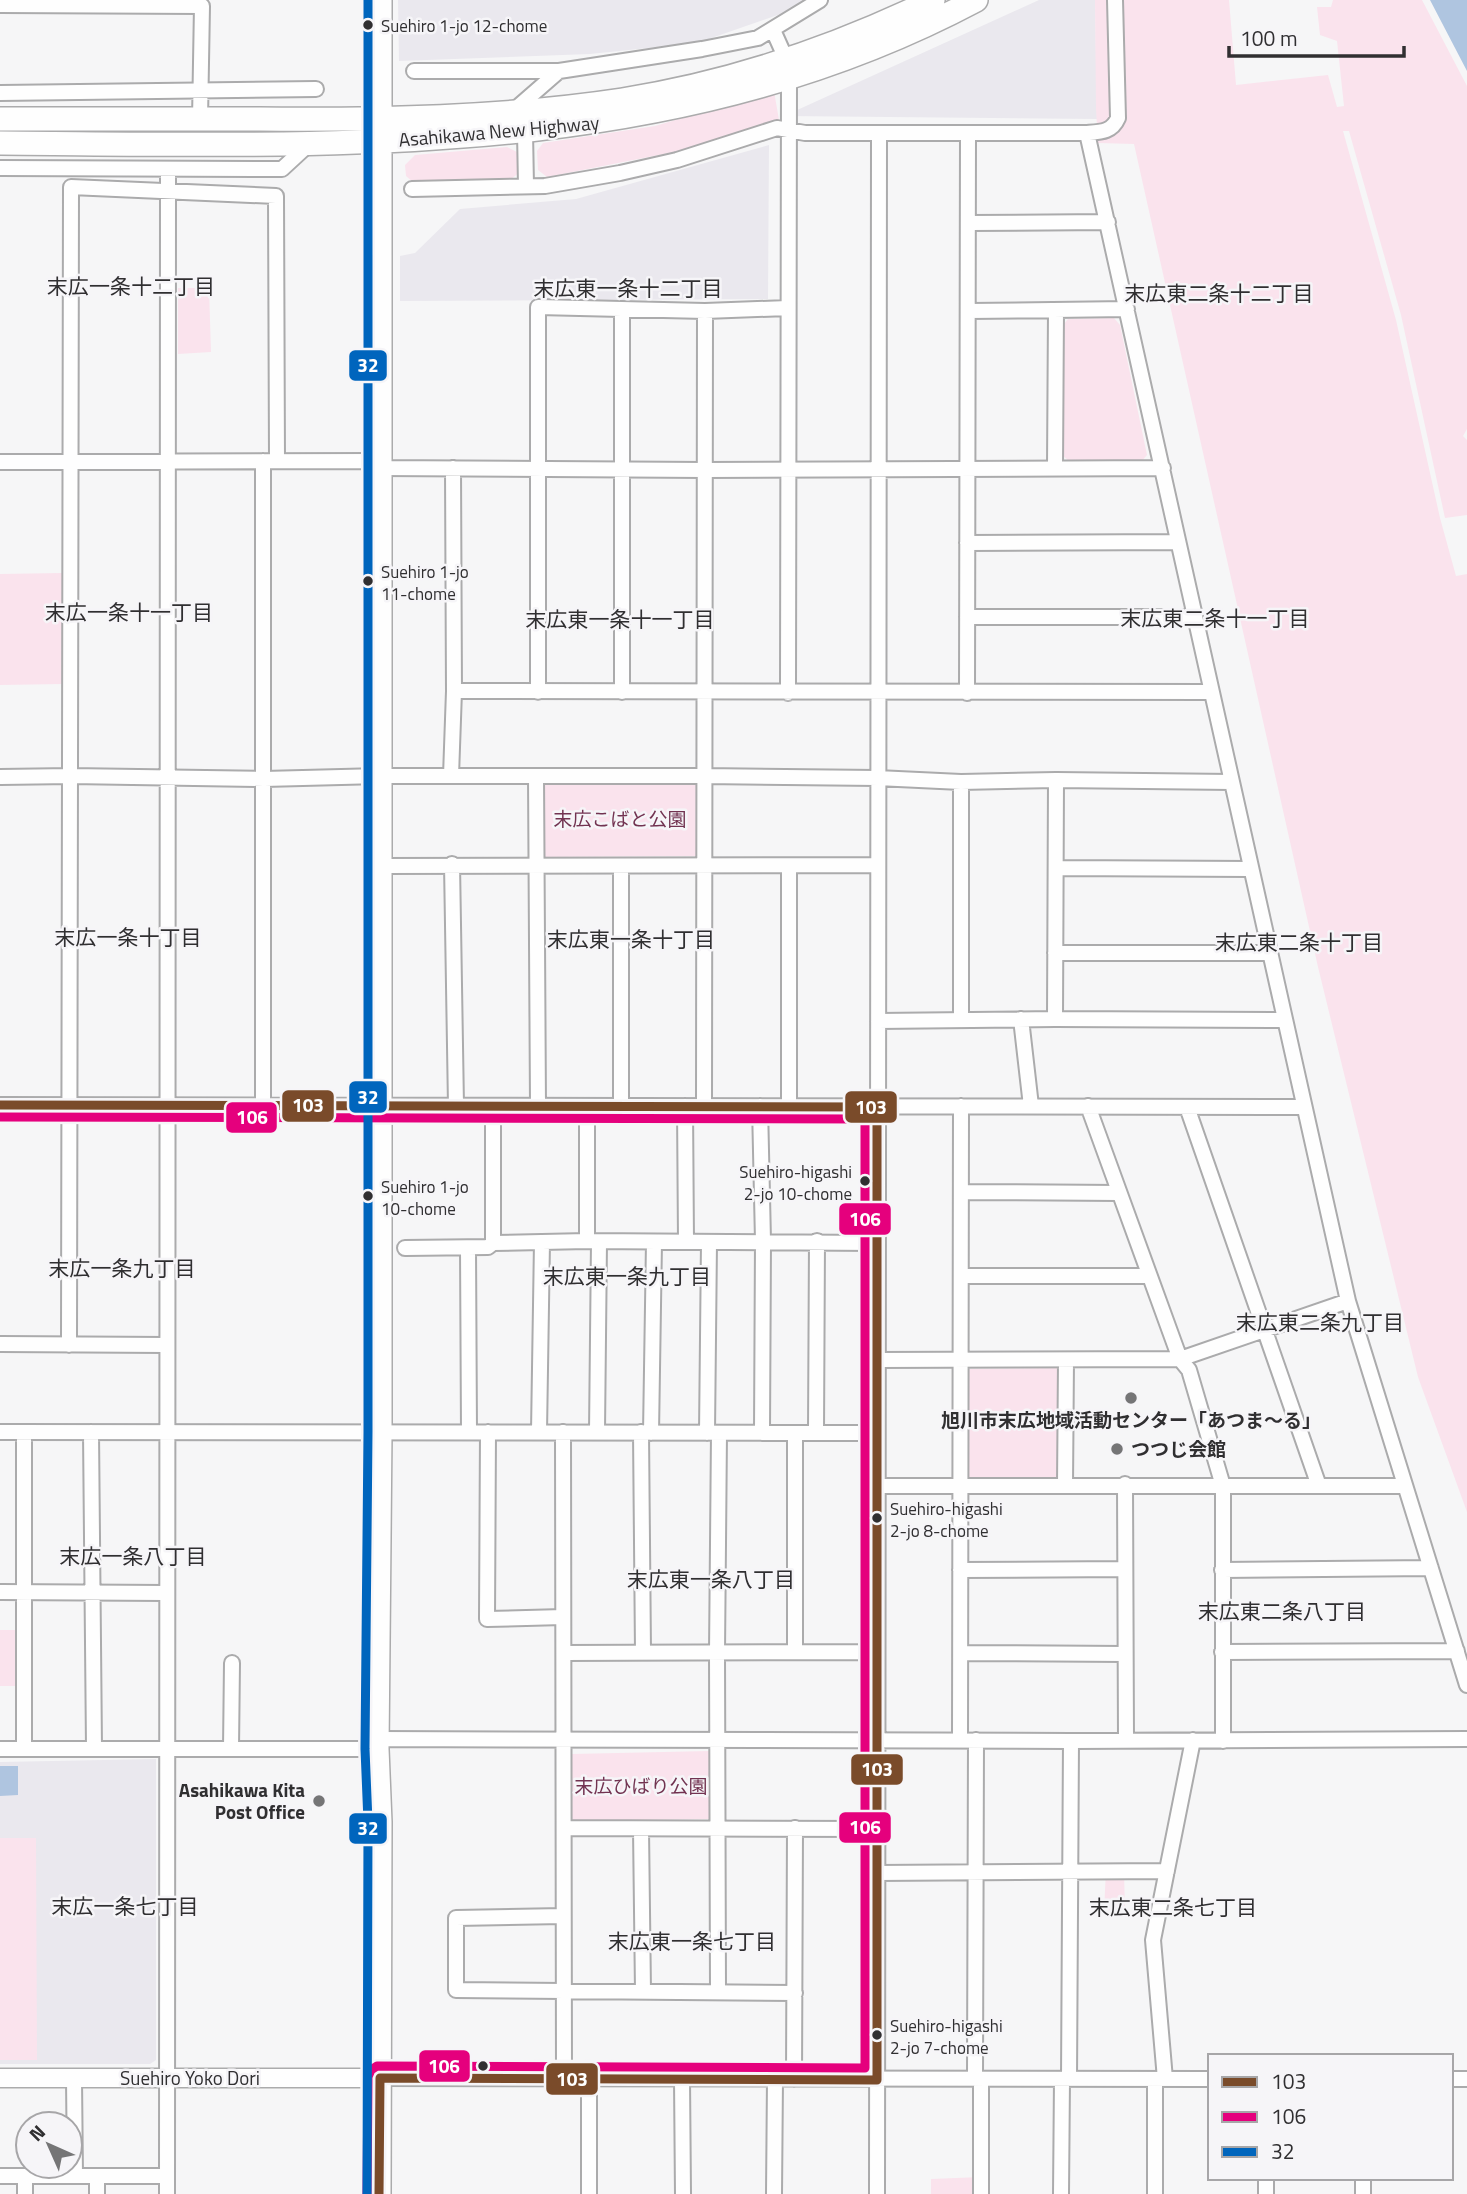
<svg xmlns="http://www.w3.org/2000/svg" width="1467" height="2194" font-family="'Titillium Web','Noto Sans JP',sans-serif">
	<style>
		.built { fill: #eae8ee }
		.green { fill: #fae3ed }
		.water { fill: #afc5e0 }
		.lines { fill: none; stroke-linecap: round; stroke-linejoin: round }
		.minor-casing { stroke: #ababac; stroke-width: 18 }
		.tertiary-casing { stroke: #ababac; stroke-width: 21 }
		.trunk-casing { stroke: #ababac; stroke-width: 26 }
		.minor { stroke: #fefefe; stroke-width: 14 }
		.tertiary { stroke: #fefefe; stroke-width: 18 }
		.trunk { stroke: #fefefe; stroke-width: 23 }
		.bus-1-casing { stroke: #f6f5f8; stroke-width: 14 }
		.bus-2-casing { stroke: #f6f5f8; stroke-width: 14 }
		.bus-3-casing { stroke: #f6f5f8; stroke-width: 14 }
		.bus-1 { stroke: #7a4b2a; stroke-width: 9 }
		.bus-2 { stroke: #e5007d; stroke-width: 9 }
		.bus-3 { stroke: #0065bd; stroke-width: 9 }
		.bus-dot { fill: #302f31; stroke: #f6f5f8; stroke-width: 2.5 }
		.poi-dot { fill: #757576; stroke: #f6f5f8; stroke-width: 2.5 }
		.labels { text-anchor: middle; stroke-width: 5; stroke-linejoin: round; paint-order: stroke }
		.bus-label { font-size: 17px; fill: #302f31; stroke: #f6f5f8; text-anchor: start }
		.street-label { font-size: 19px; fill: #302f31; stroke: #f6f5f8 }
		.park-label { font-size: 19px; fill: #723351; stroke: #f6f5f8 }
		.poi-label { font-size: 19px; font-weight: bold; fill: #302f31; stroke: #f6f5f8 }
		.neighbourhood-label { font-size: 21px; fill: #302f31; stroke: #f6f5f8 }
		.line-badge { stroke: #f6f5f8; stroke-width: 2.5 }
		.badge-label { font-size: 19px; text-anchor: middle; font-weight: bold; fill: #fff }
	</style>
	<rect width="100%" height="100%" fill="#f6f6f7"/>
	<path class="built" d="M 398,0 L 808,0 L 792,10 L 697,43 L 590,54 L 399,61 Z
		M 1039,0 L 1095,0 L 1097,119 L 784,116 Z
		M 769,145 L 768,299 L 400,301 L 400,256 L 415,253 L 460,209 L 576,199 Z
		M 156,1759 L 156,2060 L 150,2064 L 0,2064 L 0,1762 Z"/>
	<path class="green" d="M 1095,0 L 1229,0 L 1236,85 L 1328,75 L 1337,107 L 1344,106 L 1337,41 L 1320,35 L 1317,7 L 1331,7 L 1333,0 L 1422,0 L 1467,86 L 1467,429 L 1463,436 L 1467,440 L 1467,515 L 1445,518 L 1401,315 L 1349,131 L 1343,131 L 1396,320 L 1440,518 L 1456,576 L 1467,574 L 1467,1512 L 1418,1377 L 1318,967 L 1134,144 L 1098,143 L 1096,109 Z
		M 774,91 L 779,120 L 674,152 L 547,177 L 538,170 L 537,151 L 543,143 L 655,126 Z
		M 507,147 L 517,152 L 519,173 L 511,179 L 413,182 L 406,176 L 405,165 L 415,155 Z
		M 178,288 L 209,288 L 211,352 L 178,354 Z
		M 1114,318 L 1120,325 L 1147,455 L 1141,462 L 1069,461 L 1062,455 L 1064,324 L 1068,319 Z
		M 62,573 L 63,684 L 0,685 L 0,574 Z
		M 698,781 L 697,856 L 541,857 L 542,782 Z
		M 1057,1368 L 1058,1477 L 968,1478 L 967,1369 Z
		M 0,1630 L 16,1630 L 16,1686 L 0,1686 Z
		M 710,1751 L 710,1819 L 572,1821 L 571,1754 Z
		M 0,1838 L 36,1838 L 37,2060 L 0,2060 Z
		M 1106,1871 L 1124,1871 L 1125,1911 L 1104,1910 Z
		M 981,2177 L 981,2194 L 931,2194 L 931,2179 Z"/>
	<path class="water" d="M 1430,0 L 1467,0 L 1467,71 Z
		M 0,1766 L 18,1766 L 18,1795 L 0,1796 Z"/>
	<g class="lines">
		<g class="minor-casing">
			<path id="minor" d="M 0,5 L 202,6 L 200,119
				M 773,30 L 786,59
				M 414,71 L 559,71 L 702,49 L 758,38 L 820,0
				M 0,93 L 316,89
				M 512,112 L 559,71
				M 525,132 L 526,186
				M 1087,133 L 1348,1301 L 1467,1685
				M 0,168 L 282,169 L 308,145
				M 412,189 L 545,186 L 620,173 L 677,160 L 777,128 L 805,133 L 1087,133 C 1101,132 1112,132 1118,118 L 1115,0
				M 969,223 L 1108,222
				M 969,311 L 1127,309
				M 0,462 L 380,461
				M 1055,467 L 1056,311
				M 380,468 L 705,470 L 1163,468
				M 967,543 L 1178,542
				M 967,617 L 1194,617
				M 454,691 L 1211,692
				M 538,692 L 538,307 L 705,311 L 788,308
				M 622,692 L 622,310
				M 788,693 L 789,79
				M 967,693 L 968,133
				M 451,776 L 454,691 L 453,468
				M 536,776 L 538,1106
				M 0,777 L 71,776 L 264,779 L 380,776 L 704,776 L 877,778 L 961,782 L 1056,780 L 1232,782
				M 961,782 L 961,1020
				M 452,864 L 456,1106
				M 380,866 L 877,865
				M 789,866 L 789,1106
				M 1056,868 L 1251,869
				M 1055,953 L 1270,953
				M 1021,1019 L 1031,1106
				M 1055,1019 L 1056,780
				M 878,1021 L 1055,1019 L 1285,1020
				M 0,1105 L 1304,1107
				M 263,1105 L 263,461
				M 493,1106 L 493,1243
				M 621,1106 L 621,866
				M 685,1106 L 686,1242
				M 704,1106 L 705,311
				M 760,1106 L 763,1241 L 762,1433
				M 1088,1106 L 1180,1359 L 1189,1370 L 1223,1486 L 1223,1741
				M 1187,1107 L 1319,1486
				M 961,1192 L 1119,1193
				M 587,1241 L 587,1106
				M 405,1248 L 488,1247 L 493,1243 L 587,1241 L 876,1243
				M 468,1248 L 469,1432
				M 961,1276 L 1148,1276
				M 0,1344 L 166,1345
				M 69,1345 L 71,187 L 276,196 L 277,460
				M 877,1360 L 1180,1359 L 1348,1301
				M 0,1432 L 877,1433
				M 91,1432 L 94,1748
				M 488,1432 L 487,1619 L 563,1617
				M 539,1432 L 542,1242
				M 563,1432 L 564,2079
				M 597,1432 L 599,1242
				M 641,1432 L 643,1652
				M 651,1433 L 654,1242
				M 707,1433 L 709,1242
				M 816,1433 L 817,1241
				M 1125,1484 L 1126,1740
				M 1065,1485 L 1066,1360
				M 877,1486 L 1404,1486
				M 960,1570 L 1124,1569
				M 1222,1570 L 1431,1568
				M 0,1592 L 166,1593
				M 795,1652 L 795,1433
				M 1222,1652 L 1457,1651
				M 564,1653 L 877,1652
				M 962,1653 L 1125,1654
				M 377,1739 L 1071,1741 L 1467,1739
				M 960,1740 L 961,1106
				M 24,1748 L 24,1432
				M 231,1748 L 232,1663
				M 0,1749 L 377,1749
				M 564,1828 L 877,1829
				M 641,1829 L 643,1992
				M 877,1873 L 1167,1871
				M 563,1916 L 456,1918 L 456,1990 L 795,1993
				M 718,1991 L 717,1653 L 719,1433
				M 380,2078 L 1210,2079
				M 74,2079 L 75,2176
				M 682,2079 L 683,2194
				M 794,2079 L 795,1828
				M 975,2079 L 976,1740
				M 1069,2079 L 1071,1741
				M 1165,2079 L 1153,1940 L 1193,1740
				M 1451,2079 L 1467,2079
				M 0,2176 L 167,2176
				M 25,2176 L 25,2194
				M 97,2194 L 97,2176
				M 167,2194 L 168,170
				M 589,2194 L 589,2079
				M 774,2194 L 775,2079
				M 877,2194 L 879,133
				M 981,2194 L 981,2079
				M 1061,2194 L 1062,2079
				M 1155,2194 L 1155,2079
				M 1266,2194 L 1266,2178
				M 1363,2194 L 1363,2178"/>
		</g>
		<g class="tertiary-casing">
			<path id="tertiary" d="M 0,2078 L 380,2078"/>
		</g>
		<g class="trunk-casing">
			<path id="trunk" d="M 0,119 C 86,119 173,119 259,119 C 380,120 502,118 622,100 C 730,83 836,47 933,0
				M 0,143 C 335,145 671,162 976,0
				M 379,2194 L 380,1822 L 377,1749 L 380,1432 L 380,0"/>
		</g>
		<use href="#minor" class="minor"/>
		<use href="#tertiary" class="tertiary"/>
		<use href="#trunk" class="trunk"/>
		<g class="bus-1-casing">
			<path id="bus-1" d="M 0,1105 L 877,1107 L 877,2080 L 380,2078 L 379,2194"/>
		</g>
		<g class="bus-2-casing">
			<path id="bus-2" d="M 0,1117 L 865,1119 L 865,2068 L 377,2066 L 371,2070 L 368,2077 L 367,2194"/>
		</g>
		<g class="bus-3-casing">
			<path id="bus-3" d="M 367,2194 L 368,1822 L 365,1749 L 368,1432 L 368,0"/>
		</g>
		<use href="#bus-1" class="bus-1"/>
		<use href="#bus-2" class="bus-2"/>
		<use href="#bus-3" class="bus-3"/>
	</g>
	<g class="bus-dot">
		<circle cx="368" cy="25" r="6"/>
		<circle cx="368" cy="581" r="6"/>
		<circle cx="865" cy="1181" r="6"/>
		<circle cx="368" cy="1196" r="6"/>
		<circle cx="877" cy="1518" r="6"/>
		<circle cx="877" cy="2035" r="6"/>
		<circle cx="483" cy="2066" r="6"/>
	</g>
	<g class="poi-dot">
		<circle cx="1131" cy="1398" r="7"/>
		<circle cx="1117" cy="1449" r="7"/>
		<circle cx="319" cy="1801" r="7"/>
	</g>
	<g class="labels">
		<g class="bus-label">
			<text x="381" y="32">Suehiro 1-jo 12-chome</text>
			<text x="381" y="578">Suehiro 1-jo<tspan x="381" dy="22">11-chome</tspan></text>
			<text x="852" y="1178" text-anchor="end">Suehiro-higashi<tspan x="852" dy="22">2-jo 10-chome</tspan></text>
			<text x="381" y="1193">Suehiro 1-jo<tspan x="381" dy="22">10-chome</tspan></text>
			<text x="890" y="1515">Suehiro-higashi<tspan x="890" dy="22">2-jo 8-chome</tspan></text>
			<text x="890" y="2032">Suehiro-higashi<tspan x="890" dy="22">2-jo 7-chome</tspan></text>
		</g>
		<g class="street-label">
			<text transform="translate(499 131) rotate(-5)" y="7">Asahikawa New Highway</text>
			<text x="190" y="2085">Suehiro Yoko Dori</text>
		</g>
		<g class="park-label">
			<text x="620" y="826">末広こばと公園</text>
			<text x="641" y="1793">末広ひばり公園</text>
		</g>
		<g class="poi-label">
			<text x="1131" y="1427">旭川市末広地域活動センター「あつま〜る」</text>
			<text x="1131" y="1456" text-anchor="start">つつじ会館</text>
			<text x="305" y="1797" text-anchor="end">Asahikawa Kita<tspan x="305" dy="22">Post Office</tspan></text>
		</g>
		<g class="neighbourhood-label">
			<text x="131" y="294">末広一条十二丁目</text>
			<text x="628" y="296">末広東一条十二丁目</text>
			<text x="1219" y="301">末広東二条十二丁目</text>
			<text x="129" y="620">末広一条十一丁目</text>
			<text x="1215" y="626">末広東二条十一丁目</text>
			<text x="620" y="627">末広東一条十一丁目</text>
			<text x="128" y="945">末広一条十丁目</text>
			<text x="631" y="947">末広東一条十丁目</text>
			<text x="1299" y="950">末広東二条十丁目</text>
			<text x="122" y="1276">末広一条九丁目</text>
			<text x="627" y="1284">末広東一条九丁目</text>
			<text x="1320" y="1330">末広東二条九丁目</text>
			<text x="133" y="1564">末広一条八丁目</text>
			<text x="711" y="1587">末広東一条八丁目</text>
			<text x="1282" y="1619">末広東二条八丁目</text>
			<text x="125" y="1914">末広一条七丁目</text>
			<text x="1173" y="1915">末広東二条七丁目</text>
			<text x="692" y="1949">末広東一条七丁目</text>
		</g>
	</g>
	<g class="line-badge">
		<rect x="348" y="349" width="40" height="33" rx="7" fill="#0065bd"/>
		<rect x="348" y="1080" width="40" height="34" rx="7" fill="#0065bd"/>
		<rect x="281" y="1089" width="54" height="34" rx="7" fill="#7a4b2a"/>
		<rect x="844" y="1090" width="54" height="34" rx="7" fill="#7a4b2a"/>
		<rect x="225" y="1101" width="53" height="33" rx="7" fill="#e5007d"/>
		<rect x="838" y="1202" width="54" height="34" rx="7" fill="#e5007d"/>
		<rect x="850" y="1753" width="54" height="33" rx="7" fill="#7a4b2a"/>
		<rect x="838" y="1811" width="54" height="33" rx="7" fill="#e5007d"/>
		<rect x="348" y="1812" width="40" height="33" rx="7" fill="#0065bd"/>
		<rect x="418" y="2049" width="53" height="34" rx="7" fill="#e5007d"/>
		<rect x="545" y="2062" width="54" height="34" rx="7" fill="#7a4b2a"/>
	</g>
	<g class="badge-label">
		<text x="368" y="372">32</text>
		<text x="368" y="1104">32</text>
		<text x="308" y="1112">103</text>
		<text x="871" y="1114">103</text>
		<text x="252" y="1124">106</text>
		<text x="865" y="1226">106</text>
		<text x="877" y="1776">103</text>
		<text x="865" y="1834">106</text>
		<text x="368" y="1835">32</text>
		<text x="444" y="2073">106</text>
		<text x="572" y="2086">103</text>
	</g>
	<rect x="1208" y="2054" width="245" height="126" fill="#f6f5f8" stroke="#a7a6a8" stroke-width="2"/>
	<rect x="1222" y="2077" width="35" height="10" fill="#7a4b2a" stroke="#a7a6a8" stroke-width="2"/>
	<text x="1271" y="2089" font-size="21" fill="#302f31">103</text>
	<rect x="1222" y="2112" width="35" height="10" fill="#e5007d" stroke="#a7a6a8" stroke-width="2"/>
	<text x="1271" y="2124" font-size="21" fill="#302f31">106</text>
	<rect x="1222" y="2147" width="35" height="10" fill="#0065bd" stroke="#a7a6a8" stroke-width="2"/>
	<text x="1271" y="2159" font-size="21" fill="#302f31">32</text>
	<g transform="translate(49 2145) rotate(315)"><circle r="33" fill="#f6f5f8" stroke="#a7a6a8" stroke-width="2"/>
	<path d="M0-5L12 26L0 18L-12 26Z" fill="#757576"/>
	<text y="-10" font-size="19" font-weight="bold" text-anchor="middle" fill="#302f31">N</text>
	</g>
	<path d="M1229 46v10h175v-10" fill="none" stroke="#302f31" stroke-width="3.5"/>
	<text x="1240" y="46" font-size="21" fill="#302f31" stroke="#f6f5f8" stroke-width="5" paint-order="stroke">100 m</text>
</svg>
